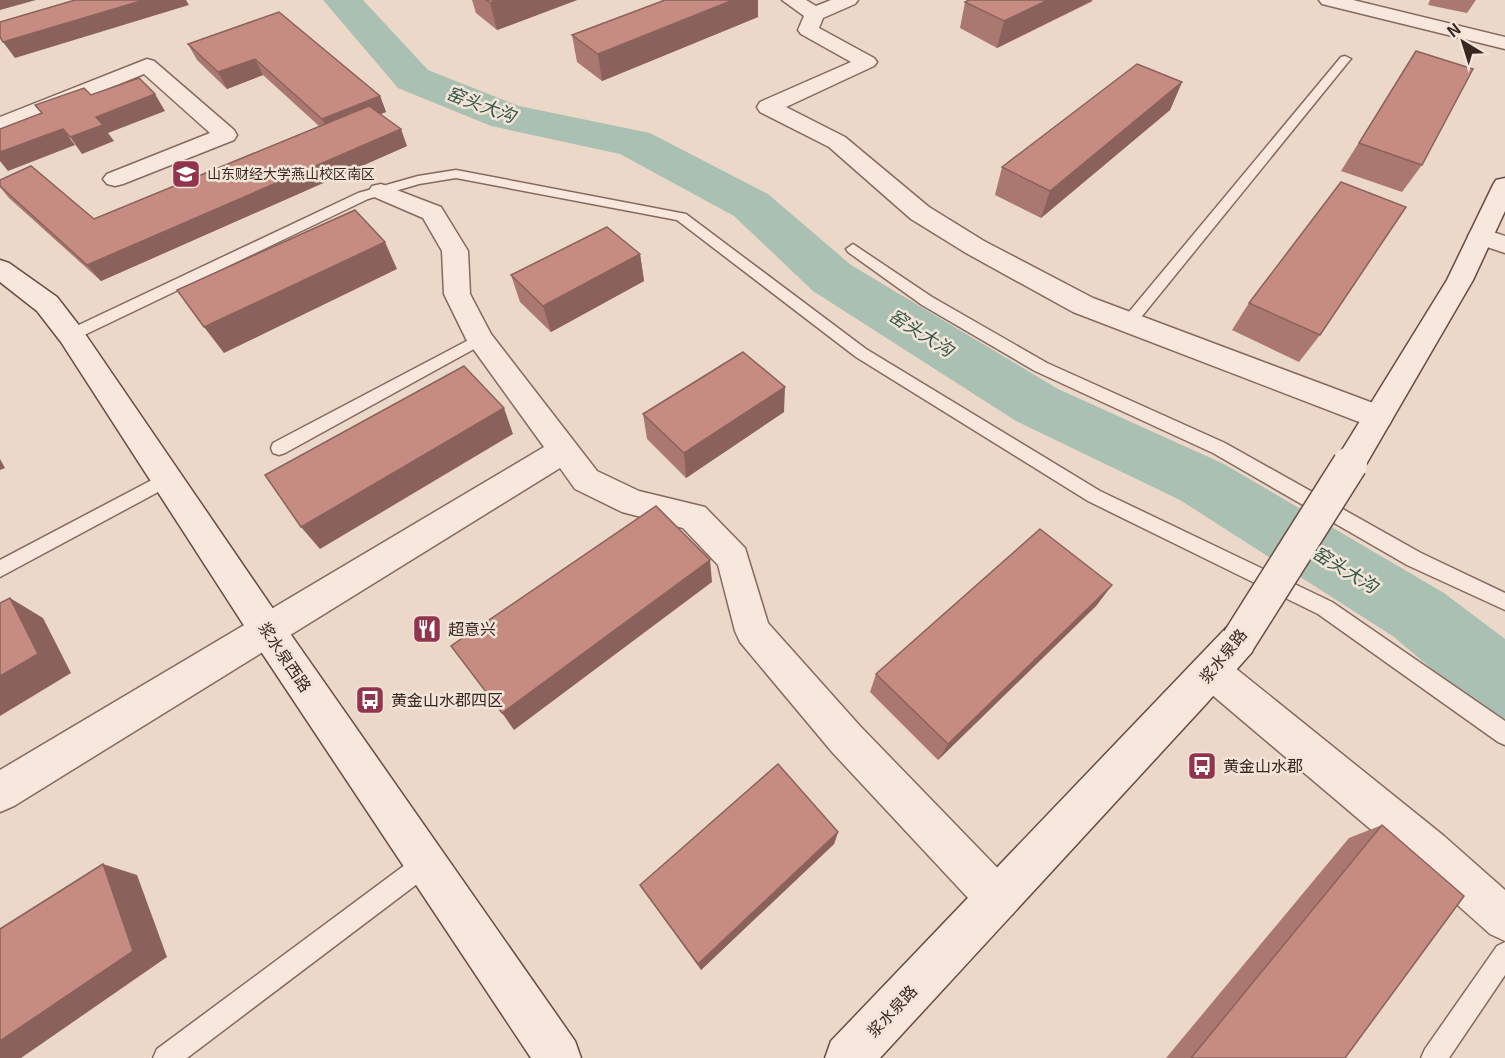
<svg xmlns="http://www.w3.org/2000/svg" width="1505" height="1058" font-family="Georgia,'Noto Sans SC',serif">
	<style>
		.lines { fill: none; stroke-linecap: round; stroke-linejoin: round }
		.river { fill: #a9c0b3; fill-rule: evenodd }
		.lane-casing { stroke: #86695f; stroke-width: 3 }
		.street-casing { stroke: #86695f; stroke-width: 3 }
		.secondary-casing { stroke: #684b42; stroke-width: 3 }
		.lane { fill: #f7e7dc; fill-rule: evenodd }
		.street { fill: #f7e7dc; fill-rule: evenodd }
		.secondary { fill: #f7e7dc; fill-rule: evenodd }
		.secondary-bridge-casing { stroke: #684b42; stroke-width: 37; stroke-linecap: butt }
		.secondary-bridge { stroke: #f7e7dc; stroke-width: 34 }
		.wall { fill: #aa7870 }
		.shaded-wall { fill: #8b625b }
		.building { fill: #c68c82; stroke: #8b625b; stroke-width: 1.5 }
		.labels { text-anchor: middle; stroke-width: 5; stroke-linejoin: round; paint-order: stroke }
		.far-poi-label { font-size: 14px; fill: #382621; stroke: #f3e4d8; text-anchor: start }
		.poi-label { font-size: 16px; fill: #382621; stroke: #f3e4d8; text-anchor: start }
		.street-label { font-size: 16px; fill: #382621; stroke: #f3e4d8 }
		.water-label { font-size: 18px; font-style: italic; fill: #32564a; stroke: #f3e4d8 }
	</style>
	<rect width="100%" height="100%" fill="#ebd8c9"/>
	<g class="lines">
		<path class="river" d="M 323,0 L 363,0 L 428,70 L 519,106 L 650,133 L 768,194 L 851,265 L 1058,389 L 1224,464 L 1444,593 L 1505,639 L 1505,719 L 1479,709 L 1394,637 L 1180,500 L 1016,421 L 813,291 L 734,216 L 620,154 L 491,126 L 398,88 Z"/>
		<g class="lane-casing">
			<path id="lane" d="M 1345,56 L 1351,59 L 1349,61 L 1134,326 L 1124,326 L 1121,322 L 1124,318 L 1341,57 Z
				M 456,170 L 686,214 L 866,349 L 1100,491 L 1332,602 L 1505,721 L 1505,745 L 1498,742 L 1318,614 L 1088,501 L 856,357 L 677,220 L 456,178 L 419,184 L 368,199 L 76,339 L 66,339 L 63,335 L 66,331 L 358,193 L 418,176 Z
				M 853,244 L 932,297 L 1047,363 L 1225,443 L 1421,553 L 1505,593 L 1505,610 L 1407,565 L 1213,453 L 1035,371 L 922,305 L 848,252 L 846,249 Z
				M 480,334 L 485,335 L 488,339 L 485,343 L 285,453 L 279,455 L 273,453 L 271,448 L 273,443 Z
				M 167,472 L 173,474 L 176,479 L 173,484 L 0,577 L 0,560 Z
				M 425,853 L 433,856 L 436,864 L 433,872 L 187,1058 L 153,1058 L 157,1049 L 417,856 Z
				M 1505,942 L 1505,975 L 1449,1058 L 1421,1058 L 1425,1049 L 1497,946 Z"/>
		</g>
		<g class="street-casing">
			<path id="street" d="M 782,0 L 806,0 L 816,6 L 831,0 L 858,0 L 855,4 L 823,18 L 819,28 L 874,58 L 877,62 L 874,66 L 786,107 L 845,137 L 929,207 L 984,241 L 1093,298 L 1389,409 L 1393,417 L 1389,425 L 1378,429 L 1367,425 L 1073,312 L 966,253 L 911,219 L 829,147 L 760,112 L 757,107 L 760,102 L 851,62 L 801,34 L 798,30 L 804,16 Z
				M 1319,0 L 1353,0 L 1505,37 L 1505,49 L 1322,4 Z
				M 147,59 L 154,61 L 234,130 L 237,135 L 234,140 L 123,184 L 115,186 L 107,184 L 103,179 L 107,174 L 210,133 L 144,74 L 0,132 L 0,117 Z
				M 381,184 L 441,207 L 468,251 L 470,294 L 491,334 L 597,471 L 639,491 L 705,507 L 745,548 L 768,623 L 860,726 L 1013,884 L 1019,899 L 1013,914 L 998,920 L 983,914 L 832,752 L 740,642 L 735,631 L 718,565 L 683,528 L 622,512 L 575,489 L 560,468 L 14,806 L 0,812 L 0,770 L 544,447 L 466,339 L 444,294 L 442,251 L 423,218 L 372,196 L 369,191 L 372,186 Z
				M 1481,228 L 1505,236 L 1505,253 L 1472,242 L 1468,236 L 1472,230 Z
				M 1211,654 L 1224,659 L 1444,836 L 1505,890 L 1505,941 L 1490,934 L 1414,866 L 1198,683 L 1193,671 L 1198,659 Z"/>
		</g>
		<g class="secondary-casing">
			<path id="secondary" d="M 1505,178 L 1505,211 L 1473,280 L 1361,473 L 1350,476 L 1339,473 L 1334,464 L 1339,455 L 1447,280 L 1493,185 L 1496,180 Z
				M 0,260 L 9,263 L 57,297 L 81,328 L 280,619 L 575,1041 L 581,1058 L 531,1058 L 254,641 L 61,342 L 37,311 L 0,282 Z
				M 1239,624 L 1252,628 L 1257,640 L 1252,652 L 1206,704 L 880,1058 L 825,1058 L 831,1041 L 1226,628 Z"/>
		</g>
		<use href="#lane" class="lane"/>
		<use href="#street" class="street"/>
		<use href="#secondary" class="secondary"/>
		<g class="secondary-bridge-casing">
			<path id="secondary-bridge" d="M 1239,640 L 1350,464"/>
		</g>
		<use href="#secondary-bridge" class="secondary-bridge"/>
	</g>
	<path class="wall" d="M 472,0 L 577,0 L 497,30 L 476,13 Z
		M 1430,0 L 1476,0 L 1467,13 L 1428,5 Z
		M 1093,1 L 997,48 L 960,28 L 965,2 Z
		M 279,12 L 380,96 L 386,112 L 380,114 L 407,146 L 101,281 L 9,198 L 0,187 L 0,180 L 94,219 L 319,126 L 263,75 L 227,89 L 197,60 L 188,44 Z
		M 758,17 L 602,81 L 577,62 L 572,35 Z
		M 1416,51 L 1422,165 L 1402,192 L 1341,171 Z
		M 1182,82 L 1170,110 L 1041,218 L 995,195 L 1002,167 Z
		M 640,254 L 644,281 L 551,332 L 520,302 L 511,275 Z
		M 1249,303 L 1320,335 L 1299,362 L 1232,330 Z
		M 784,412 L 686,478 L 647,439 L 643,414 Z
		M 1112,585 L 1096,606 L 938,760 L 870,692 L 876,674 Z
		M 1382,825 L 1345,1058 L 1166,1058 L 1349,838 Z
		M 838,832 L 834,844 L 701,970 L 640,885 Z"/>
	<path class="shaded-wall" d="M 0,0 L 36,0 L 0,10 Z
		M 144,0 L 186,0 L 189,5 L 15,58 L 3,42 Z
		M 498,0 L 577,0 L 497,30 L 490,3 Z
		M 733,0 L 758,0 L 758,17 L 602,81 L 598,54 Z
		M 1048,0 L 1093,0 L 997,48 L 1004,21 Z
		M 255,59 L 263,75 L 227,89 L 218,72 Z
		M 1182,82 L 1170,110 L 1041,218 L 1050,191 Z
		M 155,94 L 165,111 L 108,133 L 114,141 L 82,154 L 70,137 L 96,117 Z
		M 380,96 L 386,112 L 330,135 L 322,119 Z
		M 63,129 L 75,145 L 8,171 L 0,161 L 0,152 Z
		M 401,129 L 407,146 L 101,281 L 87,265 Z
		M 385,242 L 397,269 L 224,353 L 204,327 Z
		M 640,254 L 644,281 L 551,332 L 543,306 Z
		M 785,387 L 784,412 L 686,478 L 684,453 Z
		M 504,408 L 513,434 L 320,549 L 301,527 Z
		M 0,459 L 5,468 L 0,470 Z
		M 710,560 L 712,582 L 514,730 L 502,713 Z
		M 1112,585 L 1096,606 L 938,760 L 948,744 Z
		M 10,598 L 43,618 L 71,673 L 0,716 L 0,676 Z
		M 838,832 L 834,844 L 701,970 L 698,964 Z
		M 103,864 L 137,875 L 167,957 L 21,1058 L 0,1058 L 0,1041 Z"/>
	<path class="building" d="M 75,0 L 144,0 L 3,42 L 0,37 L 0,22 Z
		M 486,0 L 498,0 L 490,3 Z
		M 665,0 L 733,0 L 598,54 L 572,35 Z
		M 969,0 L 1048,0 L 1004,21 L 965,2 Z
		M 279,12 L 380,96 L 322,119 L 255,59 L 218,72 L 188,44 Z
		M 1416,51 L 1473,69 L 1422,165 L 1359,143 Z
		M 1137,64 L 1182,82 L 1050,191 L 1002,167 Z
		M 139,78 L 155,94 L 96,117 L 103,125 L 70,137 L 63,129 L 0,152 L 0,129 L 42,113 L 35,105 L 84,88 L 91,95 Z
		M 369,106 L 401,129 L 87,265 L 0,186 L 0,180 L 31,166 L 94,219 Z
		M 1341,182 L 1406,207 L 1320,335 L 1249,303 Z
		M 355,210 L 385,242 L 204,327 L 177,290 Z
		M 607,227 L 640,254 L 543,306 L 511,275 Z
		M 743,352 L 785,387 L 684,453 L 643,414 Z
		M 464,366 L 504,408 L 301,527 L 265,475 Z
		M 656,506 L 710,560 L 502,713 L 451,646 Z
		M 1040,529 L 1112,585 L 948,744 L 876,674 Z
		M 10,598 L 38,654 L 0,676 L 0,603 Z
		M 778,764 L 838,832 L 698,964 L 640,885 Z
		M 1382,825 L 1464,896 L 1345,1058 L 1191,1058 Z
		M 103,864 L 133,951 L 0,1041 L 0,929 Z"/>
	<defs>
		<g id="university-square" transform="scale(1.5)"><rect x="-9" y="-9" width="18" height="18" rx="4" fill="#91344e" stroke="#f3e4d8"/><path d="M0-5L7-2L0 1L-7-2ZM-4 1L0 2.5L4 1V4Q0 6-4 4Z" fill="#fff"/></g>
		<g id="restaurant-square" transform="scale(1.5)"><rect x="-9" y="-9" width="18" height="18" rx="4" fill="#91344e" stroke="#f3e4d8"/><path d="M-5-6h1v4h1v-4h1v4h1v-4h1v5L-1.5 .5V6h-2V.5L-5-1ZM5-6V6H3V1.5H1.5Q1.5-4 5-6Z" fill="#fff"/></g>
		<g id="bus-square" transform="scale(1.5)"><rect x="-9" y="-9" width="18" height="18" rx="4" fill="#91344e" stroke="#f3e4d8"/><path d="M-5-6H5V4H4V6H2V4H-2V6H-4V4H-5ZM-3.5-4V0h7V-4ZM-3.5 1.2v1.5H-2V1.2ZM2 1.2v1.5H3.5V1.2Z" fill="#fff"/></g>
	</defs>
	<g fill-rule="evenodd">
		<use href="#university-square" x="186" y="174"/>
		<use href="#restaurant-square" x="427" y="629"/>
		<use href="#bus-square" x="370" y="700"/>
		<use href="#bus-square" x="1202" y="766"/>
	</g>
	<g class="labels">
		<g class="far-poi-label">
			<text x="207" y="179">山东财经大学燕山校区南区</text>
		</g>
		<g class="poi-label">
			<text x="448" y="635">超意兴</text>
			<text x="391" y="706">黄金山水郡四区</text>
			<text x="1223" y="772">黄金山水郡</text>
		</g>
		<g class="street-label">
			<text transform="translate(1223 656) rotate(-51)" y="6">浆水泉路</text>
			<text transform="translate(285 657) rotate(56)" y="6">浆水泉西路</text>
			<text transform="translate(892 1011) rotate(-47)" y="6">浆水泉路</text>
		</g>
		<g class="water-label">
			<text transform="translate(481 105) rotate(20)" y="6">窑头大沟</text>
			<text transform="translate(921 333) rotate(32)" y="6">窑头大沟</text>
			<text transform="translate(1345 570) rotate(31)" y="6">窑头大沟</text>
		</g>
	</g>
	<g transform="translate(1463 42) rotate(322)" stroke="#f3e4d8" stroke-width="4.5" paint-order="stroke">
	<path d="M0-4.5L10 22L0 15L-10 22Z" fill="#382621"/>
	<text y="-9" font-size="16" font-weight="bold" text-anchor="middle" fill="#382621">N</text>
	</g>
</svg>
